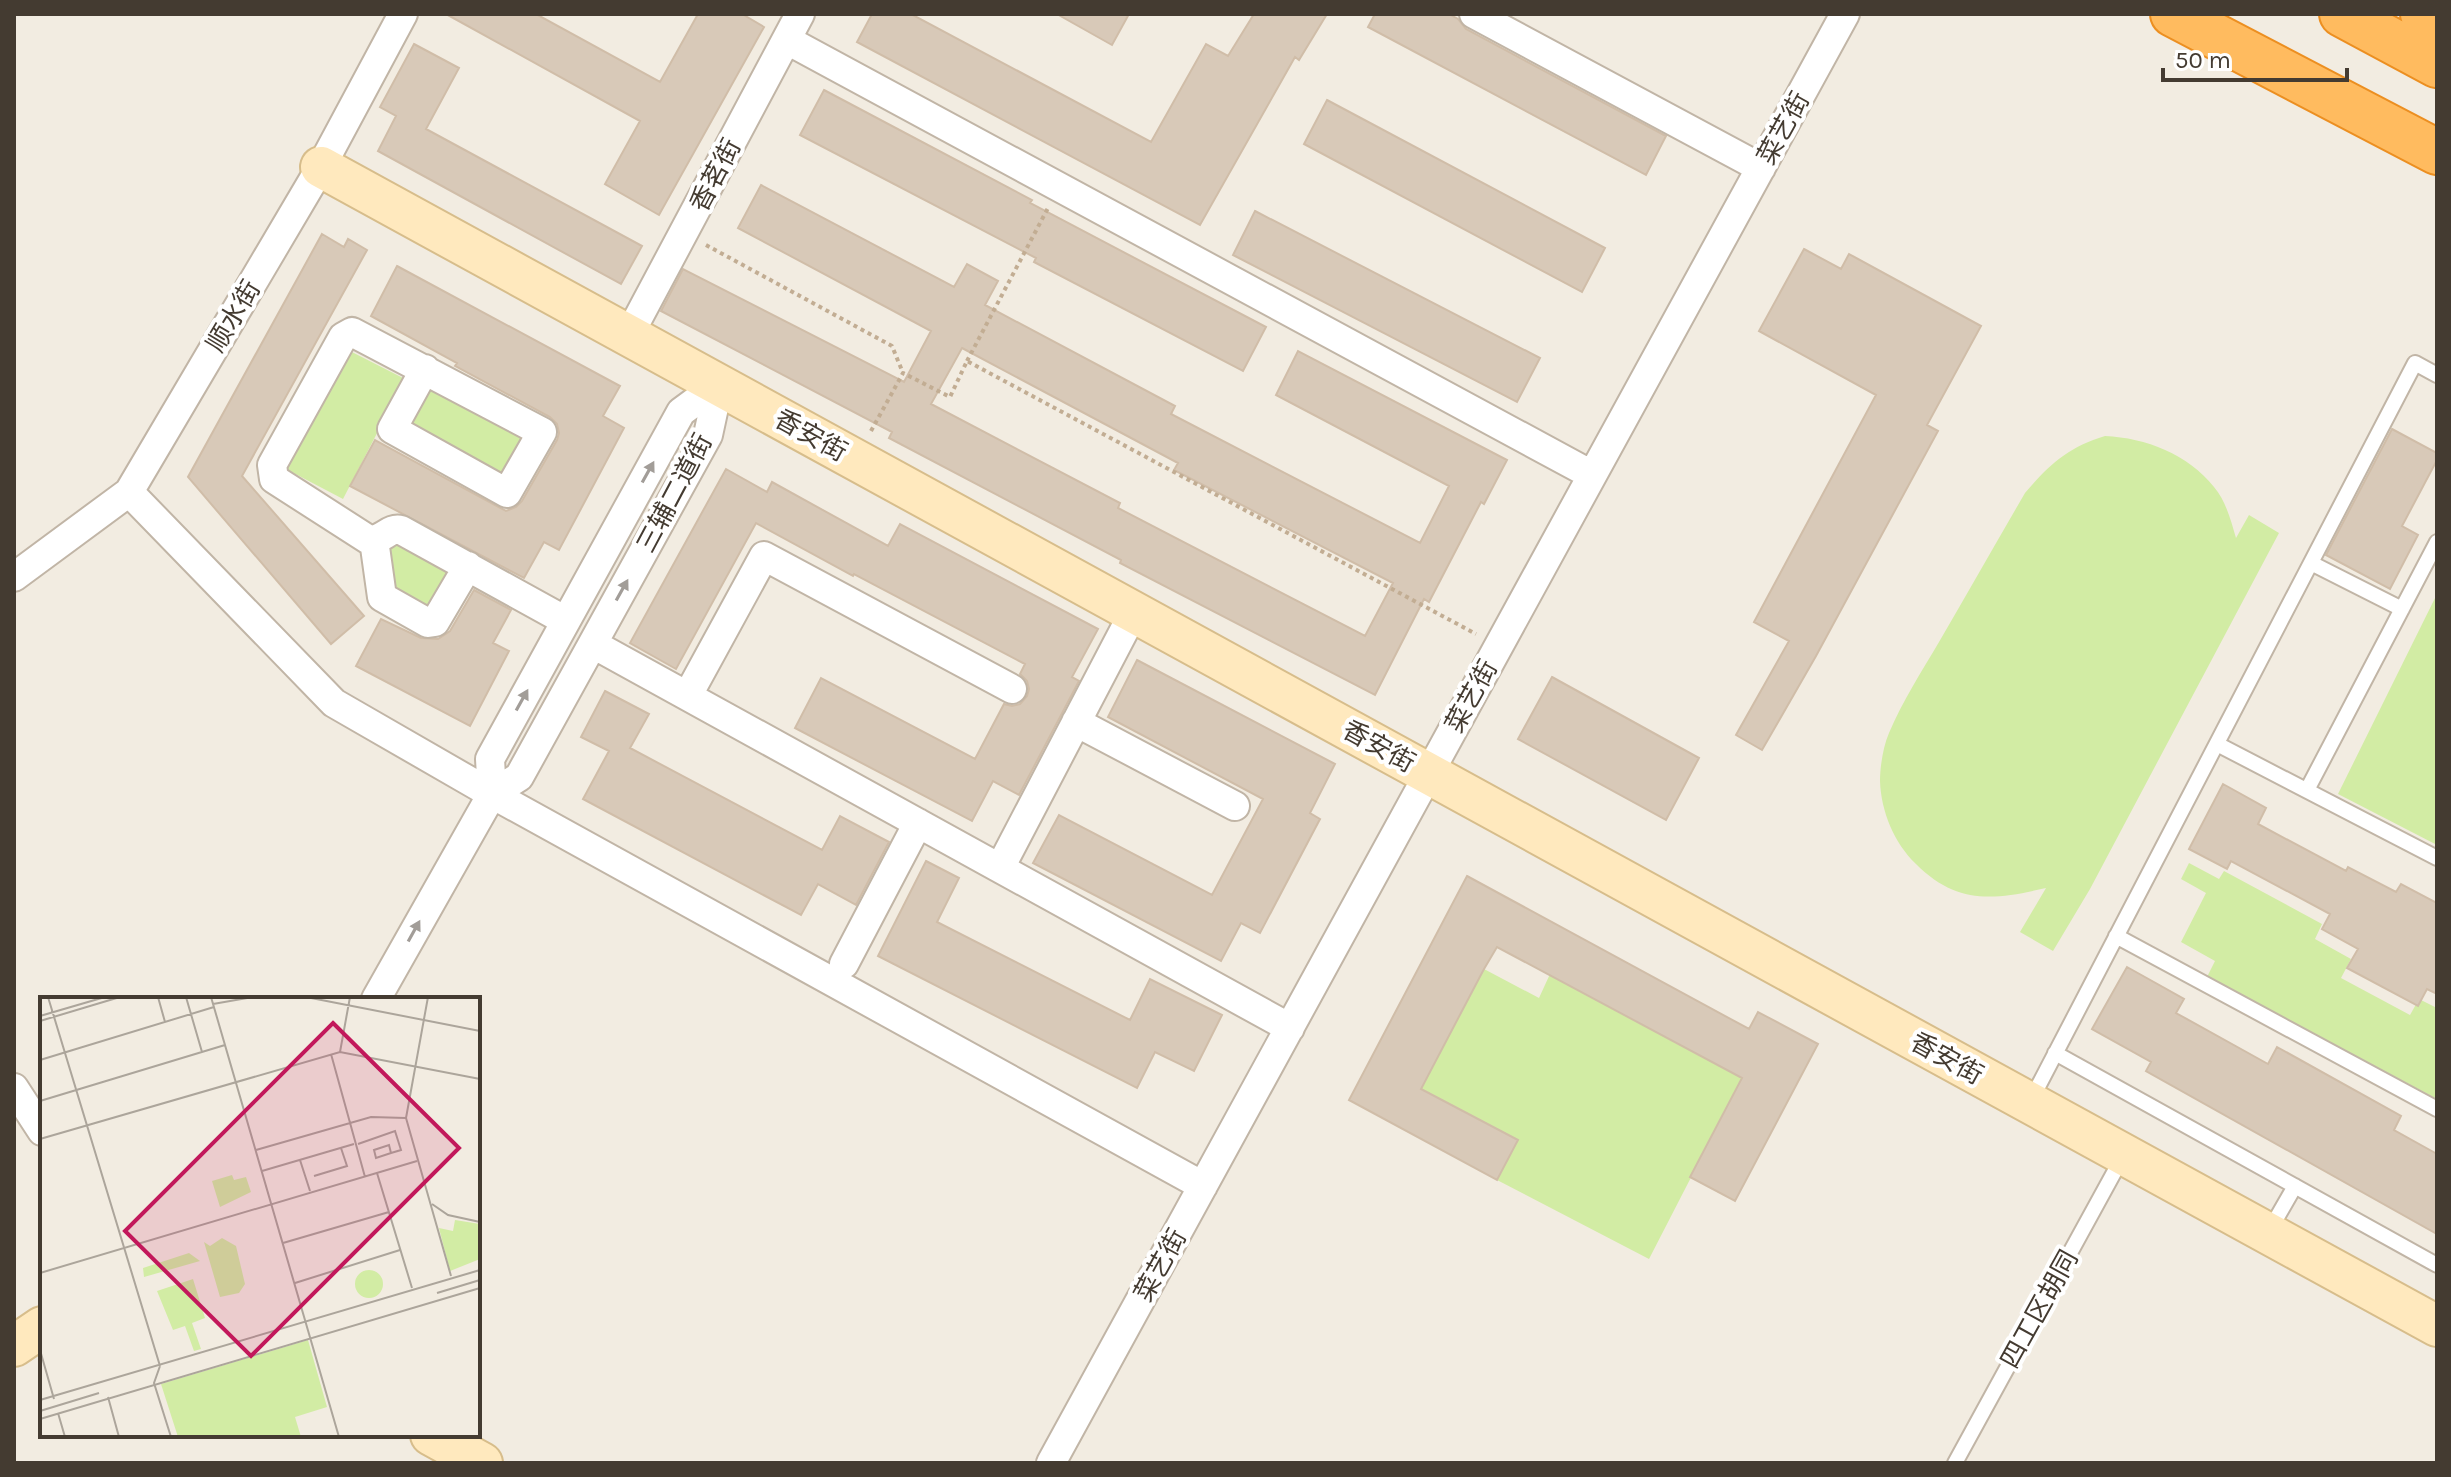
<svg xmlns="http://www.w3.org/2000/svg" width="2451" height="1477" font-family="Karla,'Noto Sans SC',sans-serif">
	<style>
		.green { fill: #d2eca4 }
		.building { fill: #d8c9b8; stroke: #d0bda8; stroke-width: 2; fill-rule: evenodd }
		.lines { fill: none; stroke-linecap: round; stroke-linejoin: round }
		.lane-casing { stroke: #c1b5a6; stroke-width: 18 }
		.street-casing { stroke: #c1b5a6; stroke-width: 32 }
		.secondary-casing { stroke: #d7bd8b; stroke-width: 44 }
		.highway-casing { stroke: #ec8f21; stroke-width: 48 }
		.path { stroke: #c2ad93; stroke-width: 4; stroke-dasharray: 4 4; stroke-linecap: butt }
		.lane { stroke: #fff; stroke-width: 14 }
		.street { stroke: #fff; stroke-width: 28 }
		.secondary { stroke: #ffe9be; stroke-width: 40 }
		.highway { stroke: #ffbb5f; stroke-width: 44 }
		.oneway { fill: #a29d98 }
		.labels { text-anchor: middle; stroke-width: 8; stroke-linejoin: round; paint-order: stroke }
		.street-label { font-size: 26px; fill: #443b31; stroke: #fff }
		.inset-road { fill: none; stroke: #aca59b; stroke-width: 2 }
		.view { fill: #c2185b; fill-opacity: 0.15; stroke: #c2185b; stroke-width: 4 }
		.inset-edge { fill: none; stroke: #443b31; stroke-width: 4 }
	</style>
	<rect width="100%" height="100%" fill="#f2ece1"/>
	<path class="green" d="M 346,349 L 405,379 L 343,499 L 284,468 Z
		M 425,369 L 542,432 L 507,493 L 392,429 Z
		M 2105,436 C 2146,438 2188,454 2214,487 C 2226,501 2231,521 2236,538 L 2249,515 L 2279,533 L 2090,889 L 2053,951 L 2020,932 L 2046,888 C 1994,900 1957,905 1916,864 C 1894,843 1881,811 1880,781 C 1880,767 1883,747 1889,733 C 1902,702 1922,671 1939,642 C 1968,592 1996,543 2025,493 C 2049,465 2068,447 2105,436 Z
		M 394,529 L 468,566 L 435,622 L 385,600 L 379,538 Z
		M 2437,594 L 2437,845 L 2338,794 Z
		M 2189,863 L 2219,879 L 2224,871 L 2322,924 L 2315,939 L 2351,959 L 2341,978 L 2410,1015 L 2419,999 L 2437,1008 L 2437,1099 L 2207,977 L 2215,961 L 2181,942 L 2206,893 L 2181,879 Z
		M 1484,969 L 1539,998 L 1550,974 L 1753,1057 L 1649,1259 L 1497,1180 L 1518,1140 L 1421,1089 Z"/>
	<path class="building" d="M 446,14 L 536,14 L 660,82 L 698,14 L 742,14 L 764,27 L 659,215 L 605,184 L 640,121 Z
		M 872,14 L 911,14 L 1151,142 L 1206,44 L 1228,56 L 1254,14 L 1327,14 L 1299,60 L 1295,57 L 1200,225 L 857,42 Z
		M 1057,14 L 1129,14 L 1112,45 Z
		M 1375,14 L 1449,14 L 1458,19 L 1466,29 L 1666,136 L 1646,175 L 1368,27 Z
		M 414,44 L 459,68 L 426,129 L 642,246 L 621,284 L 378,151 L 396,116 L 380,107 Z
		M 824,90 L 1032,200 L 1030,203 L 1266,327 L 1243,371 L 1034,262 L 1036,258 L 800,135 Z
		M 1327,100 L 1605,248 L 1582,292 L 1304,144 Z
		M 761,185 L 954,287 L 967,264 L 998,281 L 985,305 L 1175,406 L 1171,414 L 1420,543 L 1449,486 L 1276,395 L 1298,351 L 1507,460 L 1484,504 L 1481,502 L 1429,602 L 1424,599 L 1375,695 L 1120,563 L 1121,560 L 889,438 L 892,432 L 661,311 L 683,269 L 904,382 L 931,331 L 738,228 ZM 962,348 L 1178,463 L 1174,470 L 1393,583 L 1365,636 L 1118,508 L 1120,503 L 931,404 Z
		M 1255,211 L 1540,358 L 1517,402 L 1233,255 Z
		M 322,234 L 344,247 L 348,239 L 367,250 L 242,476 L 364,616 L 331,644 L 188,477 Z
		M 1804,249 L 1841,269 L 1849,254 L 1981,326 L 1927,425 L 1938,431 L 1816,656 L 1762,750 L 1736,735 L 1789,641 L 1754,622 L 1876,395 L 1759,331 Z
		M 397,266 L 620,386 L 603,416 L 624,428 L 559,550 L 544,542 L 524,578 L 350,486 L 375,440 L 506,511 L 516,507 L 522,501 L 557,440 L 559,433 L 557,424 L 550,417 L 455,366 L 457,363 L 371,316 Z
		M 2392,429 L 2437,453 L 2437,460 L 2402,526 L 2418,535 L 2390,589 L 2326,555 Z
		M 726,469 L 767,492 L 772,482 L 888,546 L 900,524 L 1098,629 L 1072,677 L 1079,681 L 1019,795 L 993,781 L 972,821 L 795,728 L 821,678 L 975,759 L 1004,704 L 1012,706 L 1020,704 L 1027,696 L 1029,689 L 1027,681 L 1020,674 L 1025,664 L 854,574 L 853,576 L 756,523 L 676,669 L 630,643 Z
		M 474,590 L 511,610 L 493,643 L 509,651 L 470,726 L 356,666 L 381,619 L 421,638 L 438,639 L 450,631 Z
		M 1137,660 L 1335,764 L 1310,813 L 1320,819 L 1260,933 L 1241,923 L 1221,961 L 1033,863 L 1059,815 L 1212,895 L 1263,799 L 1108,717 Z
		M 1552,677 L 1699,758 L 1666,820 L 1518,739 Z
		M 605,691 L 649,714 L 630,748 L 822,850 L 840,816 L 889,842 L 856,905 L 818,884 L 801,915 L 583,799 L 609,751 L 581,737 Z
		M 2223,784 L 2266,808 L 2258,824 L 2346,871 L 2348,867 L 2396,892 L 2401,884 L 2437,903 L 2437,994 L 2427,989 L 2418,1006 L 2347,968 L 2358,949 L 2322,929 L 2330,914 L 2231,861 L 2227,869 L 2189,849 Z
		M 926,861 L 959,878 L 937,922 L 1130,1020 L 1150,979 L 1222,1015 L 1194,1071 L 1155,1052 L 1137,1088 L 878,956 Z
		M 1467,876 L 1749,1029 L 1758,1012 L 1818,1044 L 1735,1201 L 1690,1177 L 1742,1078 L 1497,947 L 1484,969 L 1421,1089 L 1518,1140 L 1497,1180 L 1349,1100 Z
		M 2127,967 L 2184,999 L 2176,1013 L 2268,1064 L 2277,1047 L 2401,1116 L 2394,1130 L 2437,1154 L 2437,1234 L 2146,1071 L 2151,1062 L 2092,1029 Z"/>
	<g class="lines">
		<g class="lane-casing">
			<path id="lane" d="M 2311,563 L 2402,609
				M 2217,744 L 2437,858
				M 2307,790 L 2437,542
				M 2116,936 L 2437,1109
				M 2055,1053 L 2437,1265
				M 2030,1102 L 2415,363 L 2437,375
				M 2268,1233 L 2295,1186
				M 1955,1463 L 2122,1158"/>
		</g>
		<g class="street-casing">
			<path id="street" d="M 1474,14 L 1761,168
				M 787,40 L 1592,475
				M 629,335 L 800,14
				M 425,369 L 392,429 L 507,493 L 542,432 L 352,332 L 343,337 L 272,465 L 274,479 L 369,540 C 382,541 389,527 401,530 L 566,621
				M 129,492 L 334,703 L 492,794 L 1203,1186
				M 374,540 L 382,597 L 428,623 L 435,622 L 468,566
				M 14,577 L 129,492 L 321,167 L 403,14
				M 593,644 L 1290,1028
				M 688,695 L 764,556 L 1012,689
				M 1076,722 L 1235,806
				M 492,794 L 519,777 L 708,435 L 719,384
				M 1000,868 L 1126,627
				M 844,964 L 918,823
				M 376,999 L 492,794 L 490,759 L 681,412 L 719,384
				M 14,1088 L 42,1131
				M 1051,1463 L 1845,14"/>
		</g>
		<g class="secondary-casing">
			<path id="secondary" d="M 321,167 L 2437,1326
				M 14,1346 L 42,1327
				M 431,1435 L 482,1463"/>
		</g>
		<g class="highway-casing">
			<path id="highway" d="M 2173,14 L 2437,152
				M 2342,14 L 2437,65
				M 2423,14 L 2437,22"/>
		</g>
		<path class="path" d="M 706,245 L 892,346 L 903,373
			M 967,361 L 1048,208
			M 871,431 L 903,373 L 950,397 L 967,361 L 1476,634"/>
		<use href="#lane" class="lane"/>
		<use href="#street" class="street"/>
		<use href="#secondary" class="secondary"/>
		<use href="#highway" class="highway"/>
	</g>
	<defs><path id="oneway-solid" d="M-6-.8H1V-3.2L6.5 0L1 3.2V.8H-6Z" transform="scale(2)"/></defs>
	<g class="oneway">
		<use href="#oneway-solid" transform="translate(648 472) rotate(-61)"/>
		<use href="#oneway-solid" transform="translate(622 590) rotate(-61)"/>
		<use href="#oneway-solid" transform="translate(522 700) rotate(-61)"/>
		<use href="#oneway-solid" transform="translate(414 931) rotate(-61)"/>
	</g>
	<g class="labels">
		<g class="street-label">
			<text transform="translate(1783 128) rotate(-61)" y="9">菜艺街</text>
			<text transform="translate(715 175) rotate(-62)" y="9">香茗街</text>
			<text transform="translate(233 316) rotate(-59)" y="9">顺水街</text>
			<text transform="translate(811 435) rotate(29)" y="9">香安街</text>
			<text transform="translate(674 493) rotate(-62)" y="9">三辅二道街</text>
			<text transform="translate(1471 696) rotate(-61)" y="9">菜艺街</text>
			<text transform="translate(1379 746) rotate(29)" y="9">香安街</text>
			<text transform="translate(1947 1058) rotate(29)" y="9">香安街</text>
			<text transform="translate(1160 1265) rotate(-61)" y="9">菜艺街</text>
			<text transform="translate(2039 1309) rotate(-61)" y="9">四工区胡同</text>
		</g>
	</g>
	<g transform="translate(40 997)">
		<rect width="440" height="440" fill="#f2ece1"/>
		<path d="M 192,178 L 194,183 L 206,180 L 211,195 L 180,210 L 172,184 ZM 415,223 L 440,227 L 440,262 L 410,274 L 399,231 L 413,234 ZM 182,241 L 196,249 L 205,287 L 199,296 L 180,300 L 164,245 L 170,249 ZM 149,256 L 160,264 L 104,280 L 103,271 ZM315 287a14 14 0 1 1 28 0a14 14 0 1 1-28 0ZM 153,282 L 165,321 L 152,326 L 161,352 L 154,354 L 145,329 L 133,333 L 117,294 ZM 268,343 L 287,410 L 255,420 L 261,440 L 138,440 L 121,387 Z" fill="#d2eca4"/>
		<path class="inset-road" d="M 8,0 L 120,369M 118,0 L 125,25M 146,0 L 162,55M 171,0 L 299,440M 266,0 L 440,34M 388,0 L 366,121 L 411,279M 173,7 L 213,0M 0,19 L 65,0M 0,24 L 80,0M 300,55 L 310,0M 291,57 L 325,180M 0,63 L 174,10M 0,104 L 185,48M 0,142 L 300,55 L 440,82M 318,147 L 355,134 L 361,153 L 351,156 L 336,161 L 334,153 L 349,148 L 351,156M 216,153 L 331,120 L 366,121M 260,163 L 270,194M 222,174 L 314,147M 337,176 L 372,291M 274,179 L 307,169 L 301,151M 392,207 L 408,218 L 440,225M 243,246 L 349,215M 0,276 L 377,164M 255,286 L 360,253M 397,296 L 440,283M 0,353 L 14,402M 120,369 L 114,386 L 131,440M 68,400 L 79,440M 0,403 L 440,273M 0,414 L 59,396M 18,416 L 25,440M 0,422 L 440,291"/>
		<path class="view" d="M 293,26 L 419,151 L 211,359 L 85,234 Z"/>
		<rect width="440" height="440" class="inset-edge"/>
	</g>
	<rect width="2451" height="1477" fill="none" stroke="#443b31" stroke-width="32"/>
	<path d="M2163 68v12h184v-12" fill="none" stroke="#443b31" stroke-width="4"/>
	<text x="2175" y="68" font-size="24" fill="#443b31" stroke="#ffffff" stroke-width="6" paint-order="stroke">50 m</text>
</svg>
